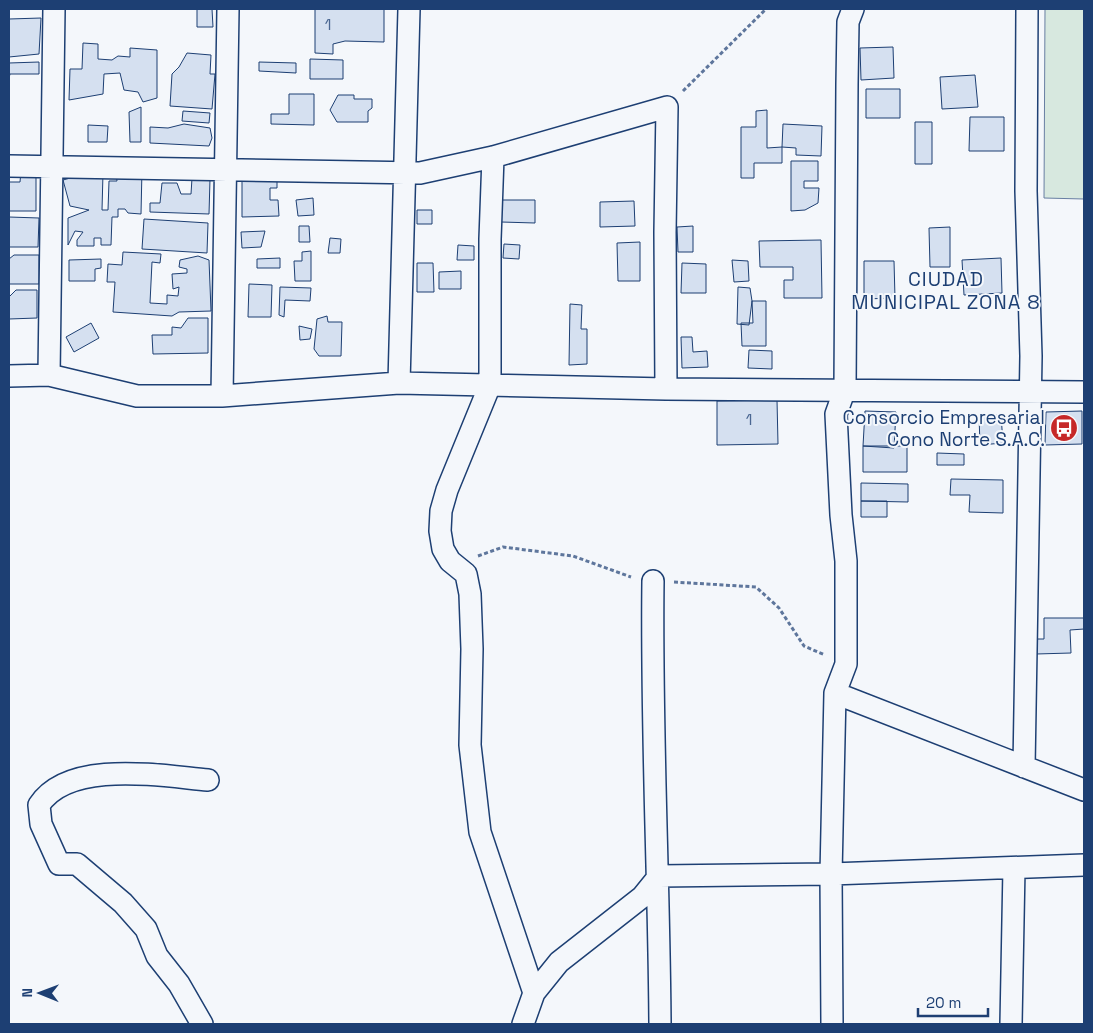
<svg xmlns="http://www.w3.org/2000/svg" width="1093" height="1033" font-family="'Space Grotesk',sans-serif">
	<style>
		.green { fill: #d7e8df; stroke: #687fa3 }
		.building { fill: #d5e0f0; stroke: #1d3f73 }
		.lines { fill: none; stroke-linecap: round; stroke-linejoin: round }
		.street-casing { stroke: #1d3f73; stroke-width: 24 }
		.path { stroke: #5e769c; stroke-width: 3; stroke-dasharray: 4 2.5; stroke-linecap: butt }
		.street { stroke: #f4f7fb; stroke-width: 21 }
		.labels { text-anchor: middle; stroke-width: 4; stroke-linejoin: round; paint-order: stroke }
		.number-label { font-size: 16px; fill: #4b6792 }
		.poi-label { font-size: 19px; fill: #1d3f73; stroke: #f4f7fb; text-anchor: end }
		.neighbourhood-label { font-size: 20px; letter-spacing: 1px; fill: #1d3f73; stroke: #f4f7fb }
	</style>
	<rect width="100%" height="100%" fill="#f4f7fb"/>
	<path class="green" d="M 1045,9 L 1084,9 L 1084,199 L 1044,198 Z"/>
	<path class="building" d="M 197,9 L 212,9 L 213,27 L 197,27 Z
		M 315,9 L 384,9 L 384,42 L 345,41 L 333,44 L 333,54 L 315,53 Z
		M 41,18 L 39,54 L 9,57 L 9,19 Z
		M 83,43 L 98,44 L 98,59 L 112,60 L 118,56 L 130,57 L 130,48 L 157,50 L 157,98 L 143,102 L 138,92 L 124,90 L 120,73 L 104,74 L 103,94 L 69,100 L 70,69 L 82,69 Z
		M 893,47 L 894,78 L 861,80 L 860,48 Z
		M 187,53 L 211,55 L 210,74 L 215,74 L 212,109 L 170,106 L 172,74 L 179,67 Z
		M 310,59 L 343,60 L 343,79 L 310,79 Z
		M 39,62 L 39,74 L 10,74 L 9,78 L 9,63 Z
		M 259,62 L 296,63 L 296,73 L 259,71 Z
		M 975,75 L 978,107 L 942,109 L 940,77 Z
		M 866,89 L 900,89 L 900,118 L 866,118 Z
		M 289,94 L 314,94 L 314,125 L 271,124 L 271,114 L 289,114 Z
		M 338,95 L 354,95 L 354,99 L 372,99 L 372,108 L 368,111 L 368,122 L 337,122 L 330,110 Z
		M 141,107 L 141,142 L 130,142 L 129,112 Z
		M 767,110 L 767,148 L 782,147 L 782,163 L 754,163 L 754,178 L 741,178 L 741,127 L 756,127 L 756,111 Z
		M 183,111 L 210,113 L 209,123 L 182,121 Z
		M 970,117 L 1004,117 L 1004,151 L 969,151 Z
		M 915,122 L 932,122 L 932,164 L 915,164 Z
		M 184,124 L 210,128 L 212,138 L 209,146 L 150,143 L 150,127 L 168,128 Z
		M 783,124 L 822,126 L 821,156 L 796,155 L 796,148 L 782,147 Z
		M 88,125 L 108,126 L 107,142 L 88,142 Z
		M 791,161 L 818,161 L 818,181 L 804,181 L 804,188 L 819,188 L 818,203 L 805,210 L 791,211 Z
		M 142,169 L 141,214 L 128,213 L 125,209 L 118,209 L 118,217 L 112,217 L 111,245 L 101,245 L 101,238 L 94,238 L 94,246 L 77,246 L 77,240 L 83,232 L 75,231 L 68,245 L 68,218 L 89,210 L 70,206 L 63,180 L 89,173 L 103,173 L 102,210 L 108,210 L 109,181 L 117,181 L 116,173 Z
		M 36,170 L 36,211 L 9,211 L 9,182 L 20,182 L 21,171 Z
		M 242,176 L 277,176 L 277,188 L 270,188 L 270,200 L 278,200 L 279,216 L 242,217 Z
		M 192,178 L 210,179 L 209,214 L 150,212 L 150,203 L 160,203 L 162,183 L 177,183 L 181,194 L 191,194 Z
		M 313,198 L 314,215 L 298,216 L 296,200 Z
		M 502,200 L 535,200 L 535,223 L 501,222 Z
		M 634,201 L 635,226 L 600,227 L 600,202 Z
		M 417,210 L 432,210 L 432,224 L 417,224 Z
		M 9,217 L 39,218 L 38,247 L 9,247 Z
		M 144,219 L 208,223 L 207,253 L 142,249 Z
		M 299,226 L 309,226 L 310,242 L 299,242 Z
		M 693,226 L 693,252 L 678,252 L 677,227 Z
		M 950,227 L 950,267 L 930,267 L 929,228 Z
		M 265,231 L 261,247 L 242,248 L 241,232 Z
		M 330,238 L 341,239 L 340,253 L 328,253 Z
		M 821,240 L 822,298 L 784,298 L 784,280 L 793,280 L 793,267 L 760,267 L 759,241 Z
		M 640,242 L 640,281 L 618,281 L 617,243 Z
		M 504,244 L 520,245 L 519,259 L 503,258 Z
		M 458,245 L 474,246 L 474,260 L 457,260 Z
		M 311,251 L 311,281 L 295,281 L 294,261 L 302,261 L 302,252 Z
		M 123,252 L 161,254 L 160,263 L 152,262 L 150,303 L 167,304 L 167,295 L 178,296 L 179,287 L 173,289 L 172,274 L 187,273 L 187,269 L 179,267 L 180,260 L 198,256 L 209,260 L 211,311 L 179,312 L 172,316 L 113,312 L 115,282 L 107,282 L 108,264 L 122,265 Z
		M 14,255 L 39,255 L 39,284 L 9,284 L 9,259 Z
		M 280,258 L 280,268 L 257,268 L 257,259 Z
		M 1001,258 L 1002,293 L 964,295 L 962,260 Z
		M 101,259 L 101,268 L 95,269 L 95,281 L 69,281 L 69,260 Z
		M 732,260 L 748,261 L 749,281 L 734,282 Z
		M 864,261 L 894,261 L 895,298 L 864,299 Z
		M 417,263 L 433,263 L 434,292 L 417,292 Z
		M 682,263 L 706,264 L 706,293 L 681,293 Z
		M 461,271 L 461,289 L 439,289 L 439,272 Z
		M 249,284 L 272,285 L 271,317 L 248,317 Z
		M 280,287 L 311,288 L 310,301 L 285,300 L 284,317 L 279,315 Z
		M 738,287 L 750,288 L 752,301 L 749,325 L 737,324 Z
		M 16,290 L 37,290 L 37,318 L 9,319 L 9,297 Z
		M 752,301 L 766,301 L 766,346 L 742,346 L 741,323 L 753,323 Z
		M 570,304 L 582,305 L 581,329 L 587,329 L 587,364 L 569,365 Z
		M 327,316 L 328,322 L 342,322 L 341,356 L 319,356 L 314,349 L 317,319 Z
		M 188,318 L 208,318 L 208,353 L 153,354 L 152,335 L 172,335 L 172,327 L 181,328 Z
		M 91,323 L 99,338 L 74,352 L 66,337 Z
		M 299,326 L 312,329 L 310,339 L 300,340 Z
		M 681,337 L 692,337 L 693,352 L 707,351 L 708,367 L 682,368 Z
		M 749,350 L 772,351 L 772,369 L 748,368 Z
		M 777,400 L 778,444 L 717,445 L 717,401 Z
		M 865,411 L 896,412 L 894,448 L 863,446 Z
		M 1082,411 L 1082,444 L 1045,445 L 1046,412 Z
		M 1001,415 L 1003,443 L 980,445 L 979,416 Z
		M 863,446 L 907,446 L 907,472 L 863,472 Z
		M 937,453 L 964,454 L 964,465 L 937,465 Z
		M 951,479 L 1003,480 L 1003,513 L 969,512 L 970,495 L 950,495 Z
		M 861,483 L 908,484 L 908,502 L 861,501 Z
		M 861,501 L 887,501 L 887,517 L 861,517 Z
		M 1044,618 L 1084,618 L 1084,629 L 1070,630 L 1071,653 L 1036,654 L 1036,639 L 1044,639 Z"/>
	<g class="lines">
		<g class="street-casing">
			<path id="street" d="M 493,157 L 490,239 L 490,385 L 447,490 L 441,511 L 440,531 L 443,549 L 450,561 L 466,574 L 470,594 L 472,649 L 470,745 L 480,832 L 534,993
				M 9,166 L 420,173 L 493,157 L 667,107 L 665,232 L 666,389
				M 49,375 L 54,9
				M 9,376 L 49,375 L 137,396 L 222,396 L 399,383 L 666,389 L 1084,392
				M 399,383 L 409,9
				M 222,396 L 228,9
				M 653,581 C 651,729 659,876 660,1024
				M 835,693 L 1084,790
				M 1024,767 L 1031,356 L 1026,191 L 1027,9
				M 202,1024 L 179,984 L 157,956 L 146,929 L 123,903 L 77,864 L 59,864 L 41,824 L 39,805 C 69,759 161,776 208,780
				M 523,1024 L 534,993 L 559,962 L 642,897 L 659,876 L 831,874 L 1084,865
				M 832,1024 L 831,874 L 835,693 L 846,664 L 846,561 L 841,515 L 836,414 L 845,389 L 847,84 L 848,22 L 853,9
				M 1011,1024 L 1014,868"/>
		</g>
		<path class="path" d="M 683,91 L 766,9
			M 478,556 L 503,547 L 573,556 L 631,577
			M 674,582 L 756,587 L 779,608 L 804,646 L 825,655"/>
		<use href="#street" class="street"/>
	</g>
	<defs>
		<g id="bus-disc" transform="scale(1.4375)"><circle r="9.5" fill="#c62828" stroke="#f4f7fb"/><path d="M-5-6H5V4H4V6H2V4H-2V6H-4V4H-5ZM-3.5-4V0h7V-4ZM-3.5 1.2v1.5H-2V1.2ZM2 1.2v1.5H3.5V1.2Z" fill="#fff"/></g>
	</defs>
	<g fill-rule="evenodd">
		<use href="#bus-disc" x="1064" y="428"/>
	</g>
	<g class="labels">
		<g class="number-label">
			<text x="328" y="30">1</text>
			<text x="749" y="425">1</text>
		</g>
		<g class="poi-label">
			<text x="1045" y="424">Consorcio Empresarial<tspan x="1045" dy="22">Cono Norte S.A.C.</tspan></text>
		</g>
		<g class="neighbourhood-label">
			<text x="946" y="286">CIUDAD<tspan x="946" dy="23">MUNICIPAL ZONA 8</tspan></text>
		</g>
	</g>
	<rect width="1093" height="1033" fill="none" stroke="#1d3f73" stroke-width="20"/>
	<g transform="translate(40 993) rotate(271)" stroke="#f4f7fb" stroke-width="4" paint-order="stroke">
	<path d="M0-4L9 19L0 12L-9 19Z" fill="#1d3f73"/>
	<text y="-8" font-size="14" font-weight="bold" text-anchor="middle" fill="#1d3f73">N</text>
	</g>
	<path d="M918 1008v8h70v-8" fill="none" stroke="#1d3f73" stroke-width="2.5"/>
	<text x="926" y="1008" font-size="15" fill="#1d3f73" stroke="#f4f7fb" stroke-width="4" paint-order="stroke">20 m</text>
</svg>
